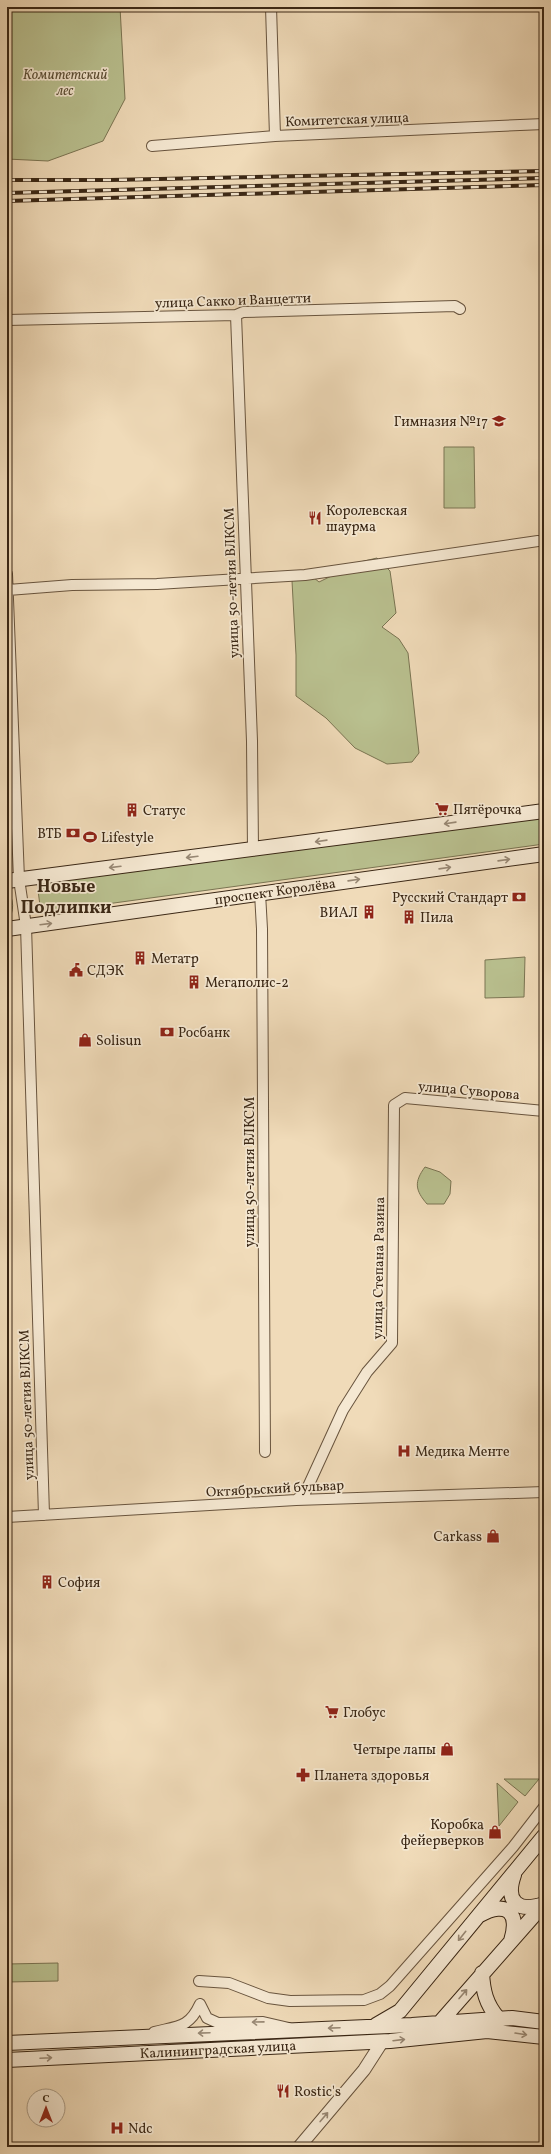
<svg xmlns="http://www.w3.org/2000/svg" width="551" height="2154" font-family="Vollkorn,serif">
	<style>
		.green { fill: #b9c08f; stroke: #7a7452 }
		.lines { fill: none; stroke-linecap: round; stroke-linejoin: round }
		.minor-casing { stroke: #68543e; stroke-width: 12 }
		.tertiary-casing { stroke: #68543e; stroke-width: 14 }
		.secondary-casing { stroke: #3a2715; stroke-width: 16 }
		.minor { stroke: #f5e8d2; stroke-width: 10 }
		.tertiary { stroke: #f5e8d2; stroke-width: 12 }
		.secondary { stroke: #f5e8d2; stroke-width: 14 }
		.rail-casing { stroke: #3a2715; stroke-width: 4 }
		.rail { stroke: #f5e8d2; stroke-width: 2.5; stroke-dasharray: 8; stroke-linecap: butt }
		.oneway { stroke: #988874 }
		.labels { text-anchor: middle; stroke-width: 3.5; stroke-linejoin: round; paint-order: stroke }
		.park-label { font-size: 14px; font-style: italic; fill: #5a4d34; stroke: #f5e8d2 }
		.street-label { font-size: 14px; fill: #3a2715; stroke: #f5e8d2 }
		.poi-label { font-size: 14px; fill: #3a2715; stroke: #f5e8d2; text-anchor: start }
		.district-label { font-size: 18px; font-weight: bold; fill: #3a2715; stroke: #f5e8d2 }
	</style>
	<rect width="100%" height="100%" fill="#f0dbb9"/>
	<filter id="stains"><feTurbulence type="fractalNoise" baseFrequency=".005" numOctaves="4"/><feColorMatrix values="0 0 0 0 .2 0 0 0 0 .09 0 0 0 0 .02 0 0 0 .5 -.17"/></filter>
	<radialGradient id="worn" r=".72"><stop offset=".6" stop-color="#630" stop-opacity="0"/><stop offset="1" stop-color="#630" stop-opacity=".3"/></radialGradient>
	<path class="green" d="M 7,7 L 120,7 L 125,99 L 103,141 L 48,161 L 7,159 Z
		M 444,447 L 474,447 L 475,508 L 444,508 Z
		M 377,558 L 390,571 L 396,613 L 382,627 L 399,639 L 408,653 L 419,753 L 412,762 L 387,764 L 355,748 L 326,718 L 296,696 L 296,655 L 292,581 L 308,573 L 319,582 L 360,562 Z
		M 544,815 L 544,844 L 41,913 L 37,883 Z
		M 7,890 C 14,897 15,914 7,920 Z
		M 525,957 L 524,997 L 485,998 L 485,960 Z
		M 425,1167 L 440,1172 L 451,1181 L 450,1194 L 444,1204 L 427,1204 C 415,1190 414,1182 425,1167 Z
		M 504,1779 L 539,1779 L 525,1796 Z
		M 497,1783 L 518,1802 L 499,1826 Z
		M 58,1963 L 58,1981 L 7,1982 L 7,1964 Z"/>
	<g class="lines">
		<g class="minor-casing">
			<path id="minor" d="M 271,7 L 275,136
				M 152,146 L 275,136 L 544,124
				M 236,315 L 252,741 L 253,850
				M 7,320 L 236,315 L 243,312 L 455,306 L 460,309
				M 7,574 L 19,879 L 26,926 L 44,1515
				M 8,590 L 72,585 L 157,584 L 305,575 L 538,541
				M 260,893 L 262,929 L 265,1452
				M 296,1500 L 305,1493 L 343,1410 L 367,1372 L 392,1343 L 394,1105 L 405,1098 L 544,1111
				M 7,1517 L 296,1500 L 544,1492
				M 199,1981 L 229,1983 L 268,1998 L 290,2001 L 364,2000 L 380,1994 L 390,1986 L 513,1847 L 544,1807
				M 200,2004 L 207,2018 L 218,2023 L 263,2022 L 289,2028
				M 154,2032 C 178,2026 189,2028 200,2004"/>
		</g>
		<g class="tertiary-casing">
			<path id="tertiary" d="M 299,2147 L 364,2070 L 382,2042"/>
		</g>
		<g class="secondary-casing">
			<path id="secondary" d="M 7,881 L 544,811
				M 7,929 L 544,854
				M 514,1875 C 505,1901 517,1913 544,1904
				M 480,1915 C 507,1900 520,1913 511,1941
				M 482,1973 C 483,1991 486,2004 498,2018
				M 376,2025 L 400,2011 L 544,1836
				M 435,2028 L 544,1904
				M 7,2043 L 412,2025 L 512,2018 L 544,2022
				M 7,2060 L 390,2041 L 487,2031 L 544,2037"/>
		</g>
		<use href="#minor" class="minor"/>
		<use href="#tertiary" class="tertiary"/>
		<use href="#secondary" class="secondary"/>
		<g class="rail-casing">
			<path id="rail" d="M 7,180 L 110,180 L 544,171
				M 7,193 L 544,178
				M 7,201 L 544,185"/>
		</g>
		<use href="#rail" class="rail"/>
	</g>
	<defs><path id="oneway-shaft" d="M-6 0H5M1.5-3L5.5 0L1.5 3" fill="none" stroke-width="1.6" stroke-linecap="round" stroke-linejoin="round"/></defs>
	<g class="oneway">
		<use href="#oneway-shaft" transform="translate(450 823) rotate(172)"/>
		<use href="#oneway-shaft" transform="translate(321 841) rotate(172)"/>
		<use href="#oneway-shaft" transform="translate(192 857) rotate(173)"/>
		<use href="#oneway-shaft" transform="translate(504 860) rotate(-8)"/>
		<use href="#oneway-shaft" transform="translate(115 867) rotate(173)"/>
		<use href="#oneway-shaft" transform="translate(445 868) rotate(-8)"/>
		<use href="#oneway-shaft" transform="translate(354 880) rotate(-8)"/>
		<use href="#oneway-shaft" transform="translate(46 924) rotate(-7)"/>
		<use href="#oneway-shaft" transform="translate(462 1936) rotate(129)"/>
		<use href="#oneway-shaft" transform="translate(463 1994) rotate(-49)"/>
		<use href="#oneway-shaft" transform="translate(258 2022) rotate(179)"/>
		<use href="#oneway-shaft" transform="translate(334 2028) rotate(178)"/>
		<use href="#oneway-shaft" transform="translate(204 2033) rotate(178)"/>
		<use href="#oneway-shaft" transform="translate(521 2034) rotate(9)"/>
		<use href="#oneway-shaft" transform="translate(399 2040) rotate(-7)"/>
		<use href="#oneway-shaft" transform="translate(46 2058) rotate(-3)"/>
		<use href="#oneway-shaft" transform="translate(324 2117) rotate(-50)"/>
	</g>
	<defs>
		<g id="school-bare" transform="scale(1.08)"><path d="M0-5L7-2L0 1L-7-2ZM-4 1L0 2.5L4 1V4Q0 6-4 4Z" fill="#8f2418" stroke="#f5e8d2" stroke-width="2.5" paint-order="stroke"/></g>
		<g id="restaurant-bare" transform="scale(1.08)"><path d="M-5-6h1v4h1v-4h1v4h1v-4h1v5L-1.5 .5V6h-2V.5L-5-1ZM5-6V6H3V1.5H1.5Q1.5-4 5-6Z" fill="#8f2418" stroke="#f5e8d2" stroke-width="2.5" paint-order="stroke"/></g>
		<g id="supermarket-bare" transform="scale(1.08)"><path d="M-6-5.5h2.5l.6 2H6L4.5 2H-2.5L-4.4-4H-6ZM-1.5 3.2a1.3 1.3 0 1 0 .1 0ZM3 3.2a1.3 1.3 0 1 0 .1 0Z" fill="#8f2418" stroke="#f5e8d2" stroke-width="2.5" paint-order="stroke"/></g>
		<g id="building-bare" transform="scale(1.08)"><path d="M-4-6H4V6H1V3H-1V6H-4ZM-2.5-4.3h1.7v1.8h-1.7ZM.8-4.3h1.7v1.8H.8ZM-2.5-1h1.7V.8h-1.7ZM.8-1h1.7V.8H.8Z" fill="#8f2418" stroke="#f5e8d2" stroke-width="2.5" paint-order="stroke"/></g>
		<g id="bank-bare" transform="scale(1.08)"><path d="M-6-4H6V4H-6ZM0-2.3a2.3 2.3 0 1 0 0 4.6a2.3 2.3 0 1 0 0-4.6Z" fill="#8f2418" stroke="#f5e8d2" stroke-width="2.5" paint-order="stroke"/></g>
		<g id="stadium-bare" transform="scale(1.08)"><path d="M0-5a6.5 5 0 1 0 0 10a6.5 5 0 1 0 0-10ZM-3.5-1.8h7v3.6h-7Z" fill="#8f2418" stroke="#f5e8d2" stroke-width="2.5" paint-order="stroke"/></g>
		<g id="civic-bare" transform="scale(1.08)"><path d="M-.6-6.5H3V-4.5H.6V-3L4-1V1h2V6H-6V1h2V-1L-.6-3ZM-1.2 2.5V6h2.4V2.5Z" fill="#8f2418" stroke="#f5e8d2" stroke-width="2.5" paint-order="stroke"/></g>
		<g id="shop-bare" transform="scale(1.08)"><path d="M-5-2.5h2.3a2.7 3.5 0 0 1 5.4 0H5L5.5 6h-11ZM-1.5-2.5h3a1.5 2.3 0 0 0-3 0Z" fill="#8f2418" stroke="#f5e8d2" stroke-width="2.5" paint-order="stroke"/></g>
		<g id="hospital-bare" transform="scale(1.08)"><path d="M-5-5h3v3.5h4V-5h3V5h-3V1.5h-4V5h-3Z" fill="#8f2418" stroke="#f5e8d2" stroke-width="2.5" paint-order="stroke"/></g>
		<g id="pharmacy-bare" transform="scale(1.08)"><path d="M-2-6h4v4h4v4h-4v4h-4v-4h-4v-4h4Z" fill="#8f2418" stroke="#f5e8d2" stroke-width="2.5" paint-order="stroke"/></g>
	</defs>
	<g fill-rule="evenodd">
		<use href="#school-bare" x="499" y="421"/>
		<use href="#restaurant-bare" x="315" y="518"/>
		<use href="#supermarket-bare" x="442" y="809"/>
		<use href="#building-bare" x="132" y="810"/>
		<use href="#bank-bare" x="73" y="833"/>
		<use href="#stadium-bare" x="90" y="837"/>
		<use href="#bank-bare" x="519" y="897"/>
		<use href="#building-bare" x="369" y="912"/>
		<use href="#building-bare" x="409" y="917"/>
		<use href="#building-bare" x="140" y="958"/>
		<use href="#civic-bare" x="76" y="970"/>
		<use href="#building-bare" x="194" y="982"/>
		<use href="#bank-bare" x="167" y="1032"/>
		<use href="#shop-bare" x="85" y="1040"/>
		<use href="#hospital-bare" x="404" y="1451"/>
		<use href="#shop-bare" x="493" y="1536"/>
		<use href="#building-bare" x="47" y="1582"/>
		<use href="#supermarket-bare" x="332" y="1712"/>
		<use href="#shop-bare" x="447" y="1749"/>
		<use href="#pharmacy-bare" x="303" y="1775"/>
		<use href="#shop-bare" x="495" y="1832"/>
		<use href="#restaurant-bare" x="283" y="2091"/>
		<use href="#hospital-bare" x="117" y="2128"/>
	</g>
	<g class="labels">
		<g class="park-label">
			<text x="65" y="79">Комитетский<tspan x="65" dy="16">лес</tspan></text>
		</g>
		<g class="street-label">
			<text transform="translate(347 119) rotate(-2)" y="5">Комитетская улица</text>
			<text transform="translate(233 300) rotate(-2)" y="5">улица Сакко и Ванцетти</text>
			<text transform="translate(231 583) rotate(-92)" y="5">улица 50-летия ВЛКСМ</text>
			<text transform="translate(275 891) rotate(-8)" y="5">проспект Королёва</text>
			<text transform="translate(469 1090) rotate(5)" y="5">улица Суворова</text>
			<text transform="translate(249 1172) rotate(-90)" y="5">улица 50-летия ВЛКСМ</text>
			<text transform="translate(378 1268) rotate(-89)" y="5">улица Степана Разина</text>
			<text transform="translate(26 1405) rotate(-92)" y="5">улица 50-летия ВЛКСМ</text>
			<text transform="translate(275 1488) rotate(-3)" y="5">Октябрьский бульвар</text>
			<text transform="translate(218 2049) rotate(-3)" y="5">Калининградская улица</text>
		</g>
		<g class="poi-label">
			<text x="488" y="426" text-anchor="end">Гимназия №17</text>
			<text x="326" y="515">Королевская<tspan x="326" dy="16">шаурма</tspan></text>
			<text x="453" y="814">Пятёрочка</text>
			<text x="143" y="815">Статус</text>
			<text x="62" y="838" text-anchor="end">ВТБ</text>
			<text x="101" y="842">Lifestyle</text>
			<text x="508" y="902" text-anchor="end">Русский Стандарт</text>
			<text x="358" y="917" text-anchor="end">ВИАЛ</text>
			<text x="420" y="922">Пила</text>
			<text x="151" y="963">Метатр</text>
			<text x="87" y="975">СДЭК</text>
			<text x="205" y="987">Мегаполис-2</text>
			<text x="178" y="1037">Росбанк</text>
			<text x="96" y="1045">Solisun</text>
			<text x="415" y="1456">Медика Менте</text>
			<text x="482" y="1541" text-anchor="end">Carkass</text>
			<text x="58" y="1587">София</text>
			<text x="343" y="1717">Глобус</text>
			<text x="436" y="1754" text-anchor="end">Четыре лапы</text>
			<text x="314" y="1780">Планета здоровья</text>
			<text x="484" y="1829" text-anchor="end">Коробка<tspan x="484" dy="16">фейерверков</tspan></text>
			<text x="294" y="2096">Rostic's</text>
			<text x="128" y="2133">Ndc</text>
		</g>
		<g class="district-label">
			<text x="66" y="892">Новые<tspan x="66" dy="21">Подлипки</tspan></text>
		</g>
	</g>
	<rect width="551" height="2154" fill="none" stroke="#f0dbb9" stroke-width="24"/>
	<rect x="8" y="8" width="535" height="2138" fill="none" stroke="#3a2715" stroke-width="2"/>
	<rect x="12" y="12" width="527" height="2130" fill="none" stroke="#3a2715"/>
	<g transform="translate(46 2108)"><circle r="19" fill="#f5e8d2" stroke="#aa9b86"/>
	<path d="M0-3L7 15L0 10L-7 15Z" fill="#8f2418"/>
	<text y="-6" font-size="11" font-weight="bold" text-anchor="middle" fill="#3a2715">С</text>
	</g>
	<rect width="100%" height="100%" filter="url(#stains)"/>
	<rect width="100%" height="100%" fill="url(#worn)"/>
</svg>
